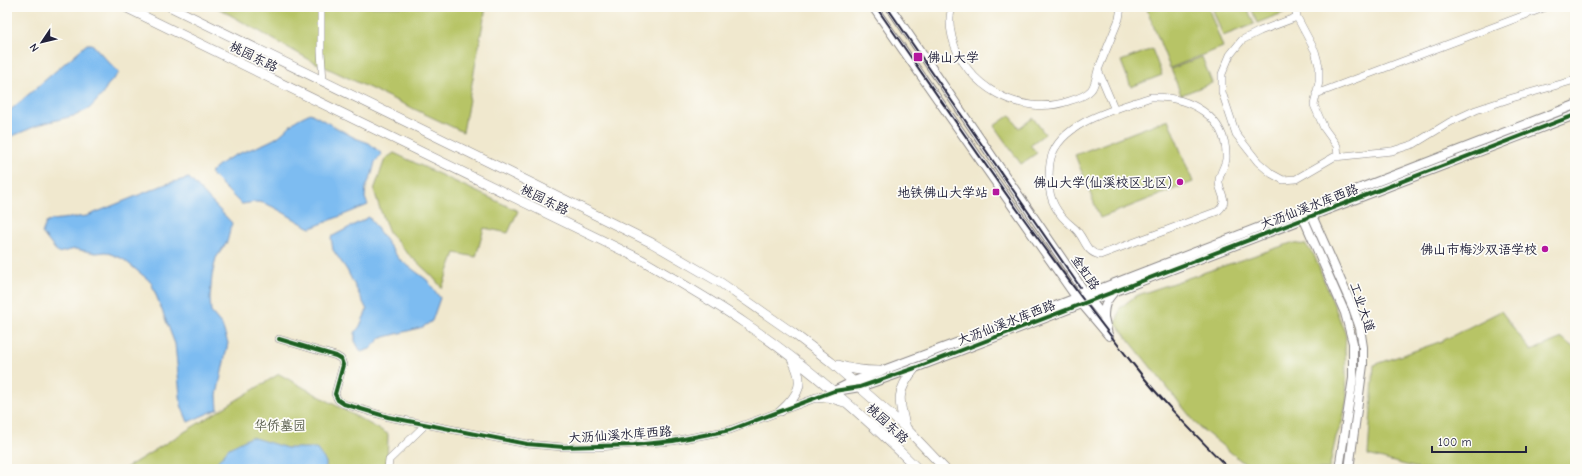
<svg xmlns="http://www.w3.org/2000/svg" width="1582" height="476" font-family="'Comic Neue','LXGW WenKai TC',sans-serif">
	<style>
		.green { fill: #b7c466; stroke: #6c7350 }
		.water { fill: #7dbcf1; stroke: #506f96 }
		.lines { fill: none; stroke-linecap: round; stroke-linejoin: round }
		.minor-casing { stroke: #898584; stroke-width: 8 }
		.tertiary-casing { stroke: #898584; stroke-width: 10 }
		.secondary-casing { stroke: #898584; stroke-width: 10 }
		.minor { stroke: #fff; stroke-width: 7 }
		.tertiary { stroke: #fff; stroke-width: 8 }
		.secondary { stroke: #fff; stroke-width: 9 }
		.rail { stroke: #22223b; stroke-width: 2 }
		.cycleway-casing { stroke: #fdfcf7; stroke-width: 6 }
		.cycleway { stroke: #1b5e20; stroke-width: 4 }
		.poi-dot { fill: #b5179e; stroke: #fdfcf7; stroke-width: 1.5 }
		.labels { text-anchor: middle; stroke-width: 3.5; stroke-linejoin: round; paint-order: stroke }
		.street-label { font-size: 13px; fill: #22223b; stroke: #fdfcf7 }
		.poi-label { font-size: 13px; fill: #22223b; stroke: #fdfcf7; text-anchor: end }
		.park-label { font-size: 13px; fill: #565b4a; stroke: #fdfcf7 }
	</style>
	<rect width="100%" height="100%" fill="#fdfcf7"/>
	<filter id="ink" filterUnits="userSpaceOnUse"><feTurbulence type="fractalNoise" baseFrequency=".025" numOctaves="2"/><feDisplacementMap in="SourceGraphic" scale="8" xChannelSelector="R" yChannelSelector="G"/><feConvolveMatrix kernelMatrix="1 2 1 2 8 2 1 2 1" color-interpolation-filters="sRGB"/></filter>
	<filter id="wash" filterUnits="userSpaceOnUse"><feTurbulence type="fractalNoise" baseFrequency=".012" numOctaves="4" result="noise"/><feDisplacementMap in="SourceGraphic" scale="16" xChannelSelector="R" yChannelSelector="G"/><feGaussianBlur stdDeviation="0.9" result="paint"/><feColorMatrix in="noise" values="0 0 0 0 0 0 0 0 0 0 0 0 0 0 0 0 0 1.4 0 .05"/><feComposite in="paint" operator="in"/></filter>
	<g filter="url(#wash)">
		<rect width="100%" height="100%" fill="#f0e8ce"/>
		<path class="green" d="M 216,7 L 486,7 L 463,132 L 310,60 Z
			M 1146,7 L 1208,7 L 1223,47 L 1170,68 Z
			M 1220,7 L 1247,7 L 1254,24 L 1223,36 L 1213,10 Z
			M 1251,7 L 1286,7 L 1288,11 L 1257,23 Z
			M 1152,49 L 1162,75 L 1131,87 L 1121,61 Z
			M 1202,57 L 1212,83 L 1181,95 L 1171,69 Z
			M 1010,115 L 1019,128 L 1033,118 L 1045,134 L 1030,145 L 1037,153 L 1021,164 L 994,126 Z
			M 1168,119 L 1193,182 L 1100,218 L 1075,155 Z
			M 394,153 L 518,211 L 508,233 L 484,228 L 476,257 L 455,253 L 442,288 L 432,276 L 404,250 L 389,232 L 380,209 L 374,190 L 385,159 Z
			M 1291,243 L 1306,245 L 1314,255 L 1346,335 L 1345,350 L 1347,399 L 1343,420 L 1336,437 L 1329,469 L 1264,469 L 1245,464 L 1198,426 L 1116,324 L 1120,308 L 1135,296 Z
			M 1501,311 L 1531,351 L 1562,338 L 1575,349 L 1575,469 L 1420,469 L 1368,455 L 1374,365 L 1442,341 Z
			M 279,374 L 388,434 L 387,469 L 124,469 Z"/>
		<path class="water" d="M 87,44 L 92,44 L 119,73 L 107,86 L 102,95 L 90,108 L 77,115 L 41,124 L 10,137 L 7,132 L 7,113 Z
			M 310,113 L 355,138 L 369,143 L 382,154 L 375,162 L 372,174 L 366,187 L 365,198 L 368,205 L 311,228 C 296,222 271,202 257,202 C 252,202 246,204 241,204 L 210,173 C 229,153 248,152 270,141 C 281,136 284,131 292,124 C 296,119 305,116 310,113 Z
			M 189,178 L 232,223 L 227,242 L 216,258 L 212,276 L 210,298 L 211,312 L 222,325 L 228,343 L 217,395 L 218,409 L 188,422 L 181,405 L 175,344 L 151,282 L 123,259 L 106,252 L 96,253 L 75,249 L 58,253 L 42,233 L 46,223 L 52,220 L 87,216 L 166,184 Z
			M 369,217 L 399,259 L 427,280 L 440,298 L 432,321 L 423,327 L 381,338 L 370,349 L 361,352 L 355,341 L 355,333 L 360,326 L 367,310 L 347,270 L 333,250 L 331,237 Z
			M 251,437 L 287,448 L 316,448 L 326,462 L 326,469 L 239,469 L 227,468 L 217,462 L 229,448 Z"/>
	</g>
	<g filter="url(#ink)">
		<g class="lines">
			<g class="minor-casing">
				<path id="minor" d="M 321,7 L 321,52 L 323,81
					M 953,7 C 948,15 950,28 952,37 C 964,86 1021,118 1069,101 C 1076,99 1086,96 1091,90 C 1095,86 1096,76 1098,70 C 1105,53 1112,36 1119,19 L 1121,7
					M 1295,7 L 1297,17 L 1315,51 L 1319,66 L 1319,82 L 1314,105 L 1324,128 L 1337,146 L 1338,157
					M 1297,17 L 1260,31 L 1242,40 L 1230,55 L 1222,74 L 1222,92 L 1236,134 L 1258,162 L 1272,174 L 1283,180 L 1296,179 L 1334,157 L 1392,151 L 1414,144 L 1450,122 L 1476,110 L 1512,98 L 1575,80
					M 1098,70 L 1115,110
					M 1316,94 L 1546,7
					M 1151,97 C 1189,96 1228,116 1226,159 C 1225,167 1218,175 1219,183 C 1220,195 1230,200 1218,211 L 1100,255 C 1083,252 1086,236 1072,226 C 1058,215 1049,200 1049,182 C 1049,174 1049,165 1051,158 C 1061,121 1120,108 1151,97 Z
					M 279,339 L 336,356 L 341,359 L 343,365 L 335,394 L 338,400 L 344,404 L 388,417 L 527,444 L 563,447 L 598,447 L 673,441 L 730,430 L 821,396
					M 388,469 L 389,460 L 425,425"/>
			</g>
			<g class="tertiary-casing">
				<path id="tertiary" d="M 873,7 L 1076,297 L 1109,336
					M 890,7 L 1091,301 L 1104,317 L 1108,335
					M 1310,211 L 1353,308 L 1360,328 L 1363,347 L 1363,365 L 1349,469
					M 1302,215 L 1345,313 L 1353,343 L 1353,378 L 1339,469
					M 1104,317 C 1104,306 1106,301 1113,293
					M 842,390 L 860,387 L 915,368 L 1575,115
					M 834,391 L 854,381 L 1058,305 L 1575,105"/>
			</g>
			<g class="secondary-casing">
				<path id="secondary" d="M 125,7 L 642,260 C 677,281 713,301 746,324 C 808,366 864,416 918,469
					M 171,7 L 507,171 L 652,243 L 721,283 L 793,333 L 831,362 L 906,428 L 945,469
					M 838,365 C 852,370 864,371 879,371
					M 816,398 L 828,397 L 844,402
					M 781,411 C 800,394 805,382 792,359
					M 906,428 C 898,400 896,391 915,368"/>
			</g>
			<use href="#minor" class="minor"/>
			<use href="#tertiary" class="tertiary"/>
			<use href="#secondary" class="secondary"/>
			<path class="rail" d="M 876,7 C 961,129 1044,253 1137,369 C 1165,405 1198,437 1229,469
				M 887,7 L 1080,287"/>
			<g class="cycleway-casing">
				<path id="cycleway" d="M 279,339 L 336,356 L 341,359 L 343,365 L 335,394 L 338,400 L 344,404 L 388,417 L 527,444 L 563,447 L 634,445 L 673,441 L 730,430 L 834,391 L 860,387 L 915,368 L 1575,115"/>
			</g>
			<use href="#cycleway" class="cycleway"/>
		</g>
	</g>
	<g class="poi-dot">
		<rect x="913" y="52" width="10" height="10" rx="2"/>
		<circle cx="1180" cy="182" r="4"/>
		<rect x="992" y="188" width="8" height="8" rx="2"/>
		<circle cx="1545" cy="249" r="4"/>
	</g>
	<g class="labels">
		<g class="street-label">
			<text transform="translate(254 56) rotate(26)" y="5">桃园东路</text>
			<text transform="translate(545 199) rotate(26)" y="5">桃园东路</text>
			<text transform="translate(1309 206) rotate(-21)" y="5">大沥仙溪水库西路</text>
			<text transform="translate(1086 272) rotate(56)" y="5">金虹路</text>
			<text transform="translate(1363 307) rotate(71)" y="5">工业大道</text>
			<text transform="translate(1006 322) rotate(-21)" y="5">大沥仙溪水库西路</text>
			<text transform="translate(888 423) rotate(43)" y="5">桃园东路</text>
			<text transform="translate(620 434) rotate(-4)" y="5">大沥仙溪水库西路</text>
		</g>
		<g class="poi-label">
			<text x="927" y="62" text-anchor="start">佛山大学</text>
			<text x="1172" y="187">佛山大学(仙溪校区北区)</text>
			<text x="988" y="197">地铁佛山大学站</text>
			<text x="1537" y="254">佛山市梅沙双语学校</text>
		</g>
		<g class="park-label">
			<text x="280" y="430">华侨墓园</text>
		</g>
	</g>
	<rect width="1582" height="476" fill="none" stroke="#fdfcf7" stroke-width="24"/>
	<g transform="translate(42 42) rotate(235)" stroke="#fdfcf7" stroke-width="3" paint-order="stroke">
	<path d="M0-3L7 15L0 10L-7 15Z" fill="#22223b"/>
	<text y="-6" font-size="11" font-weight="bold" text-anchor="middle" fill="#22223b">N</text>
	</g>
	<path d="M1432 446v6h94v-6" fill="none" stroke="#22223b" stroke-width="2"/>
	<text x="1438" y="446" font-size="12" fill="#22223b" stroke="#fdfcf7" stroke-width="3" paint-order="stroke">100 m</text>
</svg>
